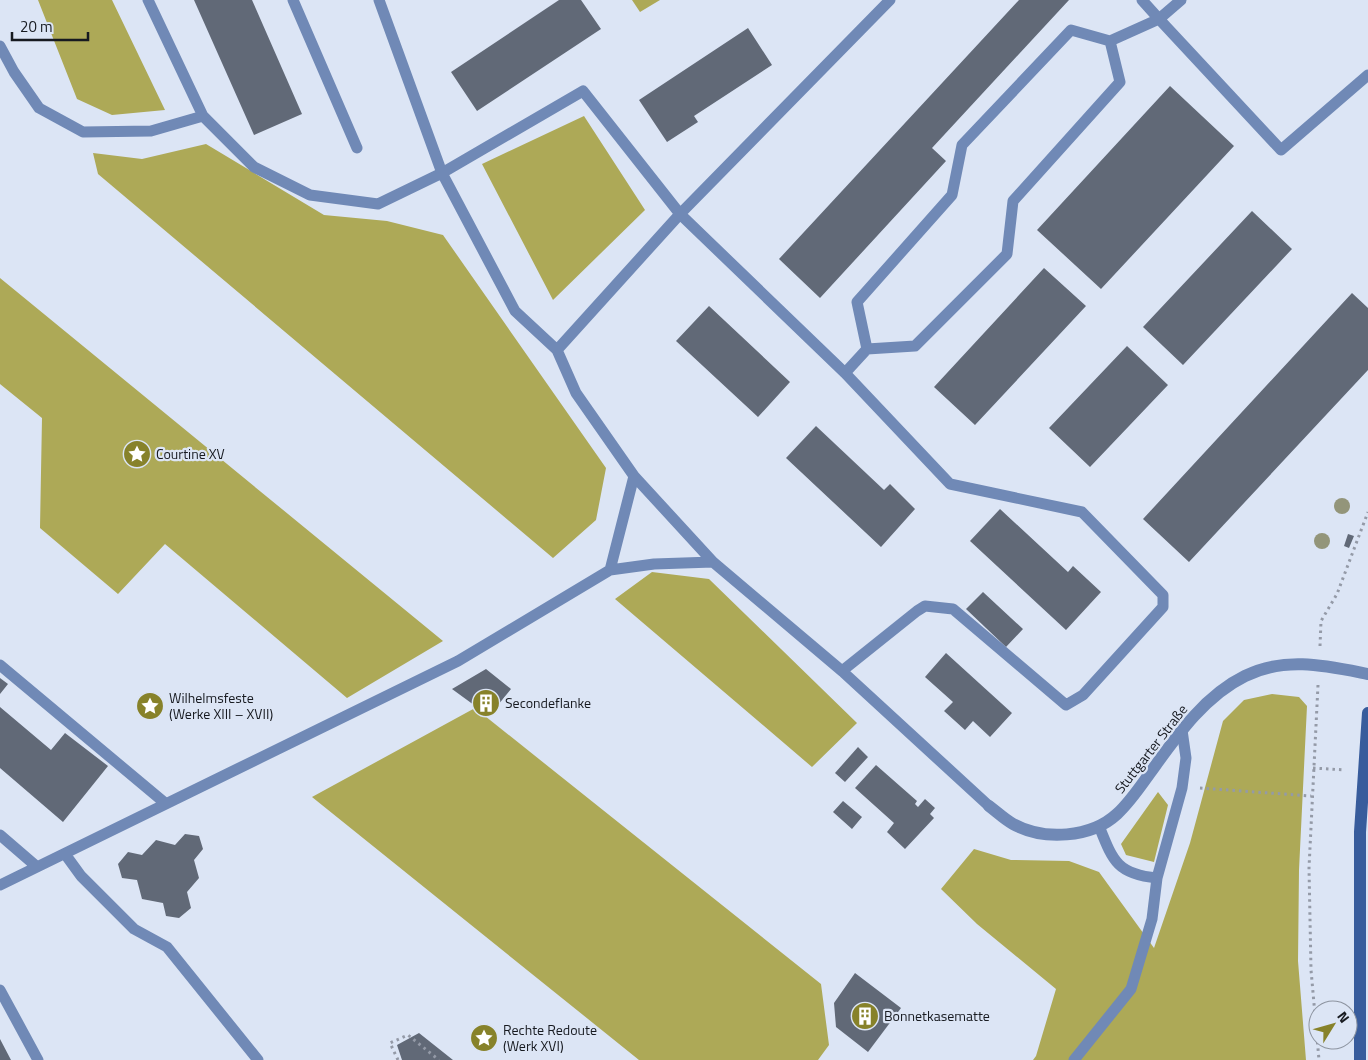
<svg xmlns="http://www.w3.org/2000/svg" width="1368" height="1060" font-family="'Titillium Web',sans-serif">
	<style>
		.forest { fill: #ada957 }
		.building { fill: #616977 }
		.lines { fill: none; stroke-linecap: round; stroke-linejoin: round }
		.path { stroke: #949aa7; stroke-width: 3; stroke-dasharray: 2.5 4; stroke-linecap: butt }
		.lane { stroke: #7089b6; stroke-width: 11 }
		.street { stroke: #7089b6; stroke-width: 12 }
		.secondary { stroke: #385c9c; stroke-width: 12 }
		.tree { fill: #93957a }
		.labels { text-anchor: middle; stroke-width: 4.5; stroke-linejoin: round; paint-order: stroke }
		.poi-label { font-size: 14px; fill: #171a20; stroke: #dce5f5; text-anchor: start }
		.street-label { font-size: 14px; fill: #171a20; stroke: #dce5f5 }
	</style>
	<rect width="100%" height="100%" fill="#dce5f5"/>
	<path class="forest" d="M 38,0 L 112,0 L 165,110 L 112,115 L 77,99 Z
		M 632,0 L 660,0 L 640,12 Z
		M 584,116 L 645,210 L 553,300 L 482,164 Z
		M 206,144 L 324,215 L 387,221 L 443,235 L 606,468 L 596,520 L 553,558 L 98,174 L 93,153 L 142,159 Z
		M 0,278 L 443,641 L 347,698 L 165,544 L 118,594 L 40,528 L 42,418 L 0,384 Z
		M 652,572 L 709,579 L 857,723 L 812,767 L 615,599 Z
		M 1272,694 L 1299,697 L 1307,706 L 1299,870 L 1298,961 L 1306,1060 L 1033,1060 L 1036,1056 L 1056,989 L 977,924 L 941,889 L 974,849 L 1011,860 L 1069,861 L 1099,872 L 1154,948 L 1190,843 L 1223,721 L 1244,700 Z
		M 475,708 L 821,984 L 829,1045 L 818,1060 L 639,1060 L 312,797 Z
		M 1158,792 L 1168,805 L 1154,862 L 1126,855 L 1121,844 Z"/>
	<path class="building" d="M 194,0 L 252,0 L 302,114 L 254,135 Z
		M 559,0 L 581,0 L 601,29 L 477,111 L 451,72 Z
		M 1019,0 L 1069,0 L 932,148 L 946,161 L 820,298 L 779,259 Z
		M 748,28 L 772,65 L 694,116 L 698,122 L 667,142 L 639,100 Z
		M 1170,86 L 1234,146 L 1101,289 L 1037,230 Z
		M 1252,211 L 1292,249 L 1183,365 L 1143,327 Z
		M 1044,268 L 1086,306 L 975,425 L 934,387 Z
		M 1352,293 L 1368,308 L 1368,370 L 1189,562 L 1143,519 Z
		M 709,306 L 790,382 L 758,417 L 676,341 Z
		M 1127,346 L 1168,385 L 1090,467 L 1049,428 Z
		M 816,426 L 884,490 L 890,484 L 915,509 L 881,547 L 786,458 Z
		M 1000,509 L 1068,572 L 1073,566 L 1101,592 L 1066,630 L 970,541 Z
		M 1348,534 L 1354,536 L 1349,548 L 1344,546 Z
		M 983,592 L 1023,629 L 1006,647 L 966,609 Z
		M 946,653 L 1012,713 L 990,737 L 973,721 L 965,730 L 944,711 L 953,702 L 925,677 Z
		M 486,669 L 511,689 L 489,716 L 452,689 Z
		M 0,678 L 8,684 L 0,694 Z
		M 0,707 L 51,750 L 65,733 L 108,766 L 63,822 L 0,768 Z
		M 858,747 L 868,757 L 845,782 L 835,773 Z
		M 876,765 L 917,801 L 915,804 L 918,807 L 925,799 L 935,808 L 930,814 L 934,818 L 905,849 L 887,832 L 894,823 L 855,788 Z
		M 843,801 L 862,817 L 852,829 L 833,812 Z
		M 185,834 L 199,836 L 203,849 L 194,860 L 199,878 L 187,892 L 191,908 L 179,918 L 166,916 L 163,903 L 142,899 L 137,880 L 122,878 L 118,864 L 128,852 L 142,855 L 156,840 L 175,845 Z
		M 855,973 L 901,1008 L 868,1052 L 836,1027 L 834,1003 Z
		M 419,1033 L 453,1060 L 402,1060 L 397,1045 Z
		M 0,1039 L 11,1060 L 0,1060 Z"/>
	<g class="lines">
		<path class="path" d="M 1320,646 L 1321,621 L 1337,594 L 1368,512
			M 1318,685 L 1309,868 L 1311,970 L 1319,1060
			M 1313,768 L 1345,770
			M 1200,788 L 1311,796
			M 398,1060 L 390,1043 L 408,1035 L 439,1060"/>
		<path class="lane" d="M 148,0 L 203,116 L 254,167 L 310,195 L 378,204 L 442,173 L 583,91 L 680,214 L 845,373
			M 293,0 L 357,148
			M 379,0 L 442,173 L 515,311 L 557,350
			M 1142,0 L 1159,19 L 1181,0
			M 0,46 L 14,72 L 39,108 L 83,132 L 151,131 L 203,116
			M 867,349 L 857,302 L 952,195 L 962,145 L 1071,30 L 1110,41 L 1159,19 L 1281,150 L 1368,75
			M 634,476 L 713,562
			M 610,570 L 634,476 L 576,393 L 557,350 L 680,214 L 890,0
			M 0,665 L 165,803
			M 842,671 L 917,611 L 925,606 L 953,609 L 1066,705 L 1083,695 L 1163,607 L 1163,595 L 1082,512 L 950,484 L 845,373 L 867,349 L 915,346 L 1007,254 L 1013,201 L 1120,82 L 1110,41
			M 1099,826 C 1113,861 1117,874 1157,878
			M 0,835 L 36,866
			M 65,854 L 81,876 L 134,929 L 167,947 L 258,1060
			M 0,885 L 458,661 L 610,570 L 654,564 L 713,562 L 842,671 L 989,806
			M 0,990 L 38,1060
			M 1074,1060 L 1131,989 L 1152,919 L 1157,878 L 1182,788 L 1186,758 L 1182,730"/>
		<path class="street" d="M 989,806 C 997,812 1004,819 1013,824 C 1044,841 1091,838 1117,814 C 1130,802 1140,787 1150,773 C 1176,737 1204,696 1245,676 C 1285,656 1327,666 1368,674"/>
		<path class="secondary" d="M 1360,1060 L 1360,832 L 1368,713"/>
	</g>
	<g class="tree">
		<circle cx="1342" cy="506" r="8"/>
		<circle cx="1322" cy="541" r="8"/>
	</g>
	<defs>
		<g id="sight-disc" transform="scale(1.4375)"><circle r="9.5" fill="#87822a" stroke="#dce5f5"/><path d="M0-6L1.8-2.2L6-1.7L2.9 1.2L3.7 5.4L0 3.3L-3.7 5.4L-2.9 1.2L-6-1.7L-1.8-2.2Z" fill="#fff"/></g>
		<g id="building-disc" transform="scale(1.4375)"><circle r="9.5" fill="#87822a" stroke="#dce5f5"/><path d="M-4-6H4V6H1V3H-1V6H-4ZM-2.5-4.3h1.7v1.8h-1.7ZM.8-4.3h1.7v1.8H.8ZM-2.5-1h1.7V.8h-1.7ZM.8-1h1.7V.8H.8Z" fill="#fff"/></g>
	</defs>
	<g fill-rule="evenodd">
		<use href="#sight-disc" x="137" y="454"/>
		<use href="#building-disc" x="486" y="703"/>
		<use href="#sight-disc" x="150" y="706"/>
		<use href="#building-disc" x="865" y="1016"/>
		<use href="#sight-disc" x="484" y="1038"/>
	</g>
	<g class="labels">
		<g class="poi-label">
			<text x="156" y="459">Courtine XV</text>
			<text x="169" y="703">Wilhelmsfeste<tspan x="169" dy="16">(Werke XIII – XVII)</tspan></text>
			<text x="505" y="708">Secondeflanke</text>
			<text x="884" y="1021">Bonnetkasematte</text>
			<text x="503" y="1035">Rechte Redoute<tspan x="503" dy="16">(Werk XVI)</tspan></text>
		</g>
		<g class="street-label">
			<text transform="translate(1151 749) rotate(-52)" y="5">Stuttgarter Straße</text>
		</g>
	</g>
	<g transform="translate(1333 1025) rotate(53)"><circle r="24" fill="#dce5f5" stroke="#8d94a0"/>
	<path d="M0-4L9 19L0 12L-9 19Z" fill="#87822a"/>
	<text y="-8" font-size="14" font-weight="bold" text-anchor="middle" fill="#171a20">N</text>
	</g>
	<path d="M12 32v8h76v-8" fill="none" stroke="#171a20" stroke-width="2.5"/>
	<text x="20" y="32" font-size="15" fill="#171a20" stroke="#dce5f5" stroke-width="4" paint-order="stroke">20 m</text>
</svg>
